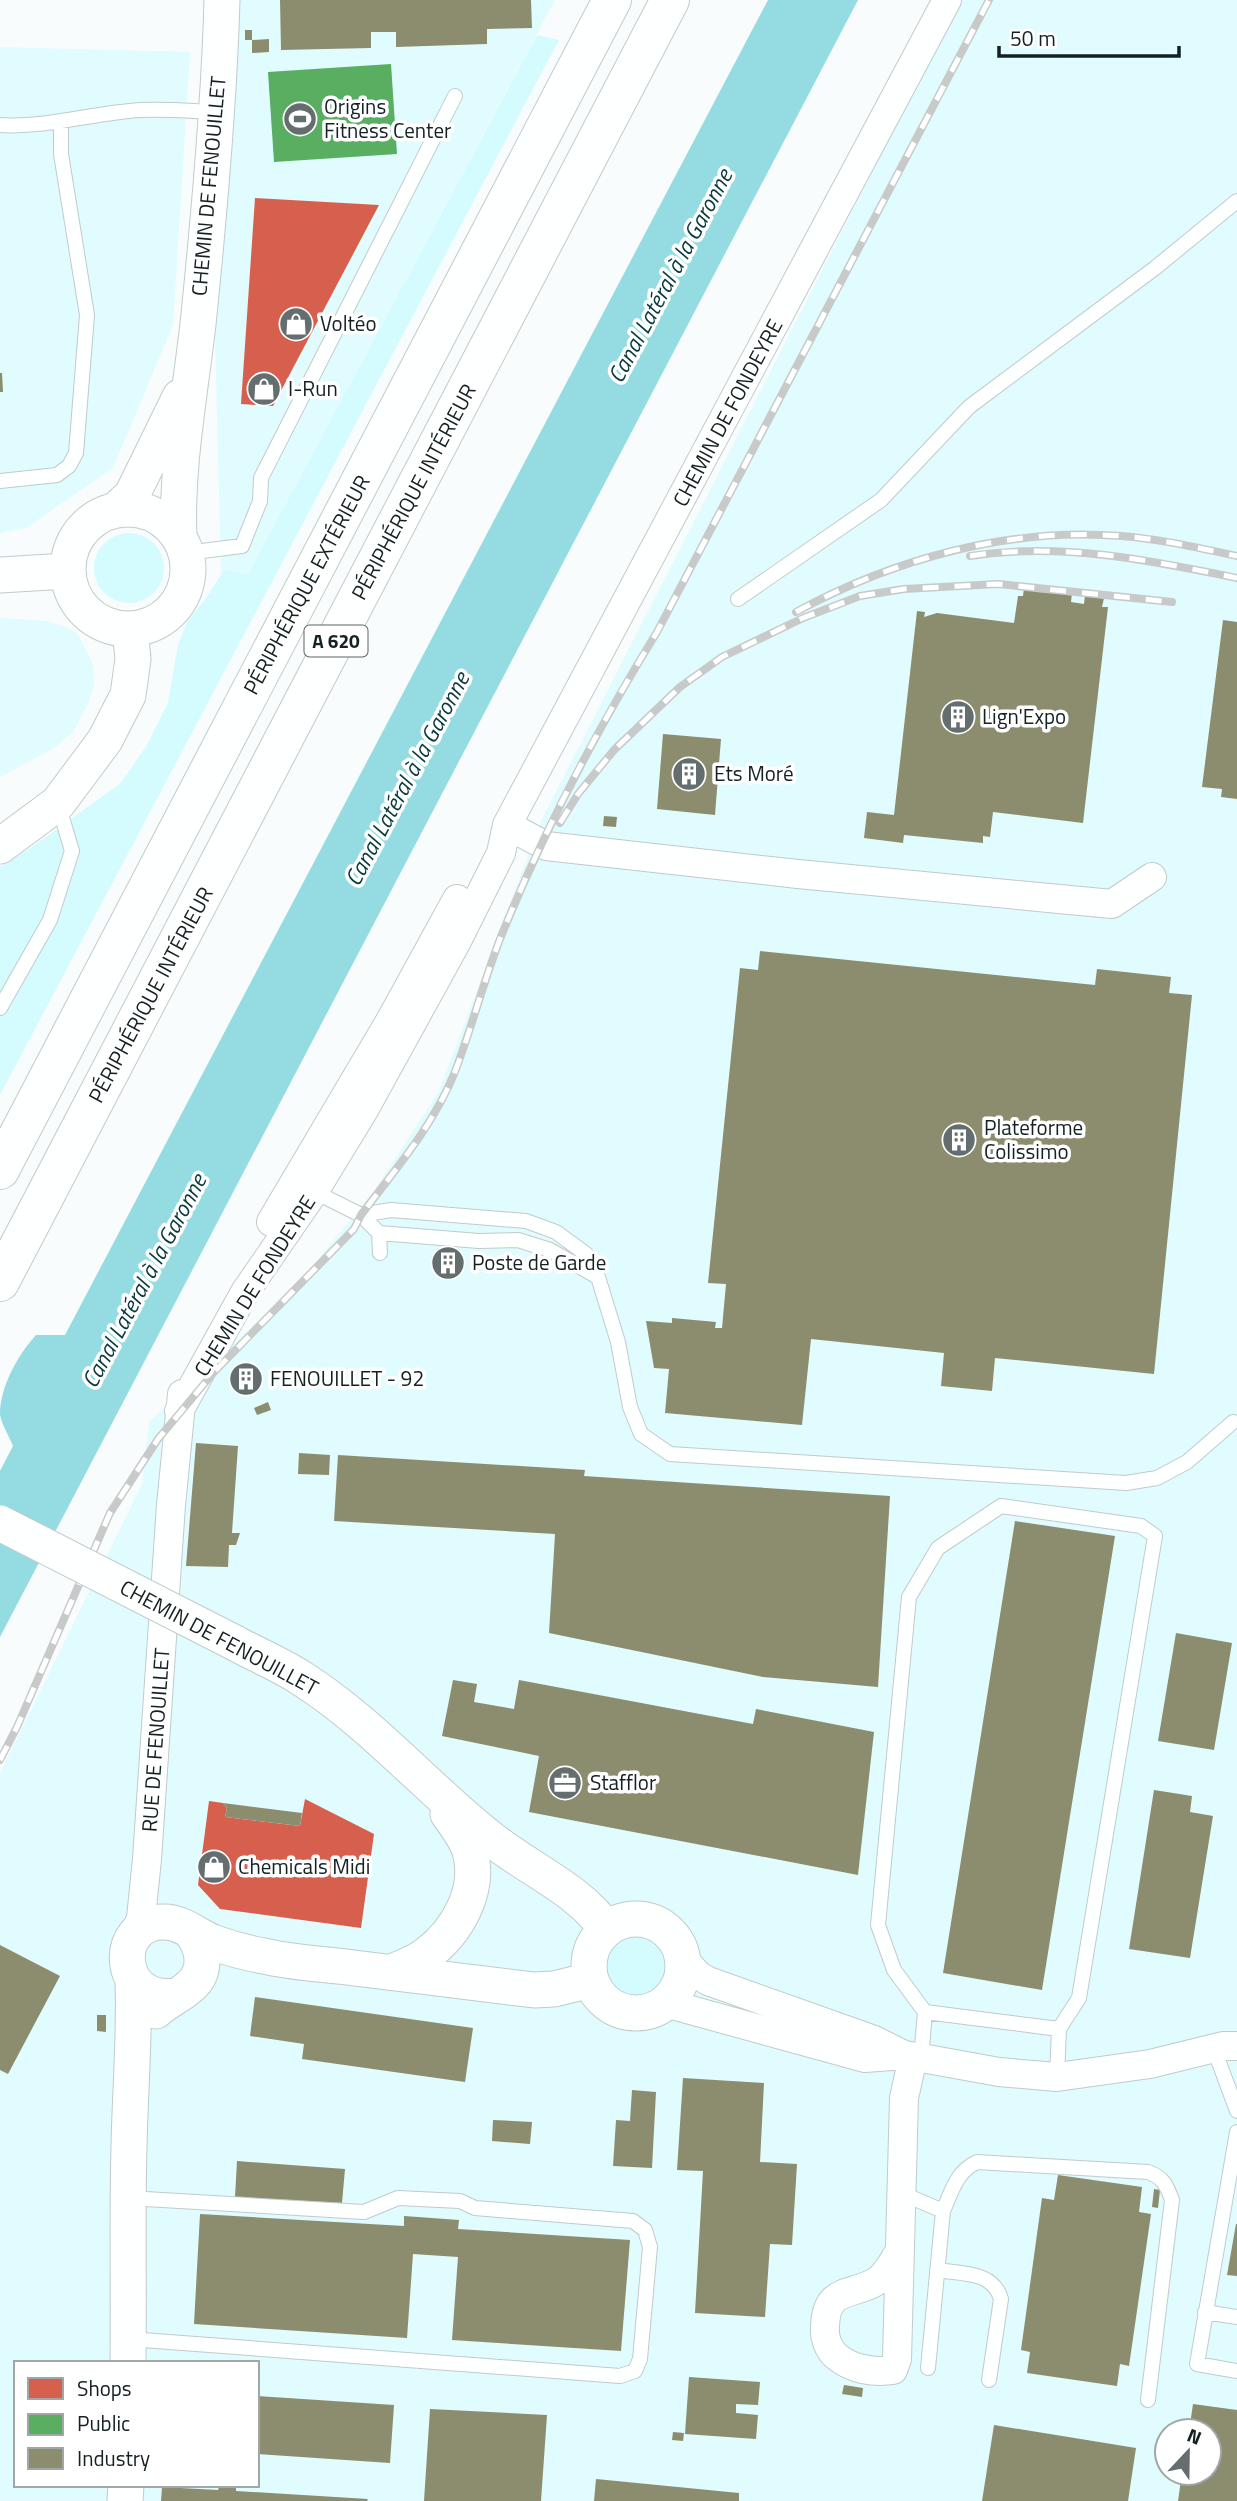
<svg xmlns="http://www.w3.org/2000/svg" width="1237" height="2501" font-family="'Titillium Web',sans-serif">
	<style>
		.built { fill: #e1fcfe; fill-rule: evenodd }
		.green { fill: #d4fbfe }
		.water { fill: #94dce1 }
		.shops { fill: #d6604d }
		.public { fill: #5aae61 }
		.industry { fill: #8c8c6e }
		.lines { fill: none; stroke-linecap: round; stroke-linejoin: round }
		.service-casing { stroke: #c2cacb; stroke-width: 16 }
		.minor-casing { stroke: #c2cacb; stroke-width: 30 }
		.tertiary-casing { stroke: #c2cacb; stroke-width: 37 }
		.motorway-casing { stroke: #c2cacb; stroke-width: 40 }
		.service { stroke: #feffff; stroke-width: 14 }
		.minor { stroke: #feffff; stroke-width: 28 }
		.tertiary { stroke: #feffff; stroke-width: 35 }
		.motorway { stroke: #feffff; stroke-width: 38 }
		.rail-casing { stroke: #c8caca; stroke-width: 8 }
		.rail { stroke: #fff; stroke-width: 5; stroke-dasharray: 16; stroke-linecap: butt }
		.tertiary-bridge-casing { stroke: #c2cacb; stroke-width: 37; stroke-linecap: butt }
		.tertiary-bridge { stroke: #feffff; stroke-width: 35 }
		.labels { text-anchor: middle; stroke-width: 7; stroke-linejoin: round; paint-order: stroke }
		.shield { fill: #fff; stroke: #5a6464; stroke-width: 2 }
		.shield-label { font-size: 19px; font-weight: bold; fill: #142122 }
		.poi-label { font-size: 21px; fill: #142122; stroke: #fff; text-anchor: start }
		.street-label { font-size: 21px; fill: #142122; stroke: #fff }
		.water-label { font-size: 23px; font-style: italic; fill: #083a3d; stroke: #fff }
	</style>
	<rect width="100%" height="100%" fill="#f8fcfc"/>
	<path class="built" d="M 236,0 L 555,0 L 248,574 L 221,573 L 215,337 L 235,57 Z
		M 960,0 L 1237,0 L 1237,2501 L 0,2501 L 0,1773 L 142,1484 L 149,1422 L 298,1284 L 374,1191 L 439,1091 L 542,819 ZM 16,2363 L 257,2363 L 257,2485 L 16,2485 ZM 1167,2431 L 1209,2431 L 1209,2473 L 1167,2473 Z
		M 0,47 L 190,52 L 173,325 L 113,468 L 26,528 L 0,533 Z
		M 0,618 L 47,621 L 68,628 L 78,634 L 93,664 L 94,686 L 88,704 L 73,732 L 54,748 L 0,777 Z"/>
	<path class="green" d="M 537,35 L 559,40 L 0,1095 L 0,867 L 32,847 L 121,783 L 147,745 L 168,703 L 178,645 L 187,622 L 207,597 L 224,570 L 248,574 Z
		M94 568a35 35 0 1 1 70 0a35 35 0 1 1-70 0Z
		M605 1965a32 32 0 1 1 64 0a32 32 0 1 1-64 0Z"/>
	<path class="water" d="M 768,0 L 858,0 L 0,1637 L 0,1471 L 13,1446 C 9,1436 2,1425 0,1415 C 0,1386 18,1355 36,1335 L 65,1335 Z"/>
	<path class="shops" d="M 255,198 L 379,205 L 273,406 L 241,404 Z
		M 305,1799 L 374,1834 L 361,1928 L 220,1909 L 198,1885 L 209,1801 L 223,1803 L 227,1808 L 225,1817 L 300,1826 Z"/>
	<path class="public" d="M 391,64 L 397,154 L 274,162 L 268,72 Z"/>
	<path class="industry" d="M 280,0 L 531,0 L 532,28 L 487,29 L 487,44 L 396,47 L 396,32 L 371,32 L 371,48 L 281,50 Z
		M 245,30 L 252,30 L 252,40 L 245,40 Z
		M 269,39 L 269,52 L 252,53 L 252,40 Z
		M 0,373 L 2,373 L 3,392 L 0,392 Z
		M 1024,588 L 1072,593 L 1071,602 L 1084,604 L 1085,595 L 1104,598 L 1102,607 L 1108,607 L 1083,823 L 993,812 L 990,837 L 983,836 L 983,843 L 904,835 L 903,843 L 864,838 L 867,812 L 894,815 L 917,611 L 925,612 L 924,617 L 937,613 L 1014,623 L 1018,596 L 1023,596 Z
		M 1223,620 L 1237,622 L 1237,799 L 1221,797 L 1222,789 L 1202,787 Z
		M 663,734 L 721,739 L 715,815 L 657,809 Z
		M 604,816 L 617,817 L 616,827 L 603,826 Z
		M 760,951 L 1095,985 L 1097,969 L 1171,977 L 1169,993 L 1192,995 L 1154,1374 L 995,1358 L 992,1391 L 941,1386 L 944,1353 L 811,1339 L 802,1425 L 665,1413 L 669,1369 L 654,1368 L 646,1321 L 672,1323 L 672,1318 L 716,1322 L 715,1328 L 722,1328 L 726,1284 L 708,1283 L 740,968 L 758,970 Z
		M 432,1256 L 465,1260 L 464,1270 L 431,1267 Z
		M 244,1370 L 255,1381 L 247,1387 L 237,1377 Z
		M 268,1402 L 271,1410 L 257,1415 L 254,1408 Z
		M 196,1443 L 238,1446 L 232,1533 L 240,1533 L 236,1545 L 229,1545 L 228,1567 L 186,1566 Z
		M 299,1453 L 330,1455 L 329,1475 L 298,1474 Z
		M 338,1455 L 585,1470 L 584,1476 L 890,1496 L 878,1687 L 763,1677 L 549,1633 L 555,1534 L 334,1521 Z
		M 1015,1521 L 1115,1536 L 1042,1990 L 943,1973 Z
		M 1176,1633 L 1232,1643 L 1214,1750 L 1158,1741 Z
		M 453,1680 L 477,1684 L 474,1702 L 514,1709 L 519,1680 L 753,1724 L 756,1709 L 874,1732 L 858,1875 L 529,1812 L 539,1756 L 442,1736 Z
		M 1154,1790 L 1192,1796 L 1190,1812 L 1213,1816 L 1190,1958 L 1129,1949 Z
		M 223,1803 L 302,1813 L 300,1826 L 225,1817 L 227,1808 Z
		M 0,1945 L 60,1976 L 8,2074 L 0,2070 Z
		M 255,1997 L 473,2028 L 465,2082 L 302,2059 L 304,2044 L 250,2036 Z
		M 97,2015 L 106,2015 L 106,2032 L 97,2031 Z
		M 683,2078 L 764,2083 L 760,2162 L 797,2164 L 792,2245 L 770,2244 L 765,2317 L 695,2313 L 703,2171 L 677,2170 Z
		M 632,2090 L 656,2092 L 652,2168 L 613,2166 L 616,2120 L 630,2121 Z
		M 493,2120 L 532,2122 L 530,2144 L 492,2141 Z
		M 237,2161 L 345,2169 L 342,2203 L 235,2197 Z
		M 1058,2175 L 1142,2187 L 1139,2212 L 1151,2214 L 1129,2366 L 1120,2364 L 1117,2386 L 1027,2373 L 1030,2352 L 1021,2350 L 1042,2198 L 1054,2200 Z
		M 1154,2189 L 1160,2190 L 1158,2208 L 1152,2207 Z
		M 200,2214 L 404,2226 L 404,2216 L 459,2220 L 458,2229 L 630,2240 L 621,2351 L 452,2340 L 458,2257 L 413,2254 L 407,2338 L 194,2324 Z
		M 1236,2224 L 1237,2224 L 1237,2276 L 1227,2275 Z
		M 689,2377 L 760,2382 L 758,2405 L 736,2404 L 736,2413 L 758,2415 L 756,2439 L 685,2434 Z
		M 844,2385 L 863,2388 L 862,2397 L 842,2394 Z
		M 257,2396 L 394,2405 L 390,2463 L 257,2454 Z
		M 1193,2404 L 1237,2410 L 1237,2501 L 1178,2501 L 1182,2473 L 1209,2473 L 1209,2431 L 1189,2431 Z
		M 430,2409 L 547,2415 L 541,2501 L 424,2501 Z
		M 994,2425 L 1136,2448 L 1128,2501 L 982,2501 Z
		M 673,2432 L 684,2433 L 683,2441 L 672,2440 Z
		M 596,2479 L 739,2493 L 739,2501 L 594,2501 Z
		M 223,2486 L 236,2487 L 236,2491 L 368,2499 L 367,2501 L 161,2501 L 162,2487 L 218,2490 L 219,2487 Z"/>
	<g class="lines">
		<g class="service-casing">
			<path id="service" d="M 0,125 C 47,128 93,113 140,110 C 165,109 191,111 216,112
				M 0,481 L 57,475 L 69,466 L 76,453 L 87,315 L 61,154 L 61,122
				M 186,553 L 242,546 L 260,501 L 261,478 L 455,96
				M 738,599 L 881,500 L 969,407 L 1155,268 L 1237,201
				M 0,1008 L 50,920 L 72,851 L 58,804
				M 309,1189 L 361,1215 L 379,1233 L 380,1253
				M 361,1215 L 391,1210 L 526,1221 L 556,1232 L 586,1254 L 598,1277 L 618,1342 L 630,1407 L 641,1434 L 670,1454 L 1126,1483 L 1157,1478 L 1187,1462 L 1233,1422
				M 379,1233 L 479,1241 L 518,1240 L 550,1250 L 596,1276
				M 925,2012 L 1059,2029
				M 1214,2049 L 1237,2111
				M 921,2058 L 925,2012 L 894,1970 L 878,1925 L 909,1597 L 938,1548 L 1001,1506 L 1141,1526 L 1155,1536 L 1079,1998 L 1059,2029 L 1057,2077
				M 1237,2132 L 1197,2364 L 1237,2371
				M 901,2193 L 943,2211 C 952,2191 956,2172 977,2162 L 1148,2172 C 1163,2177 1167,2186 1172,2200 L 1148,2400
				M 128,2198 L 364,2212 L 398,2198 L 460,2201 L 475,2208 L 633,2221 L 645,2230 L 650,2247 L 640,2359 L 635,2371 L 620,2376 L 129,2339
				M 937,2270 C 962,2274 993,2271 1001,2299 L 989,2380
				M 1205,2312 L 1237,2317
				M 928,2368 L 943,2211"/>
		</g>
		<g class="minor-casing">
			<path id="minor" d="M 507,825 L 546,846 L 798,874 L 1112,904 L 1152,877
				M 271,1222 L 390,1021 L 457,899
				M 179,1411 L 245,1292 L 314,1192 L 364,1110 L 456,943 L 501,853 L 507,825 L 947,0
				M 134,1936 L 141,1918 L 147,1859 L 171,1505 L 182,1394
				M 682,1957 L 698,1975 L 708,1981 L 874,2040 L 902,2054
				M 665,2003 L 865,2058 L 905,2055 L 999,2072 L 1057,2077 L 1150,2064 L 1223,2046 L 1237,2046
				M 900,2250 C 894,2260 887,2274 877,2281 C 851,2297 826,2286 825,2327 C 824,2337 828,2349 836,2356 C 851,2369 873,2373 893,2370 L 897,2359 L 904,2098 L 913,2057"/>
		</g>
		<g class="tertiary-casing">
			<path id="tertiary" d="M68 569a60 60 0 1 1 120 0a60 60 0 1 1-120 0Z
				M 116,510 L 132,495 L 180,397
				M 179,536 C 176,466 190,395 198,324 C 209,217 219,108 222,0
				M 0,575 L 67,571
				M 0,846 L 58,803 L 105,740 L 128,695 L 133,659 L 130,630
				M 235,1643 C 257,1655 281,1665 301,1678 C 369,1721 423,1784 485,1834 C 522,1866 580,1889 606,1929
				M589 1966a47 47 0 1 1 94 0a47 47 0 1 1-94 0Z
				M 392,1972 C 403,1967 416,1963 426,1955 C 457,1932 481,1891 470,1851 C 466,1838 456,1825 448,1814
				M 175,1996 C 115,2004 112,1921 164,1922 C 182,1922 196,1935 212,1942 C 228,1948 247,1953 264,1956 C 293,1963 324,1964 354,1968 C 414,1975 474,1983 534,1990 L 554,1989 L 591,1980
				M 156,2011 C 166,2001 178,1997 188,1988 C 207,1974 205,1951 192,1933
				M 128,2363 C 129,2291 127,2219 129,2147 C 130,2092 135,2036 133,1981
				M 125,2501 L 126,2485"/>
		</g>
		<g class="motorway-casing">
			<path id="motorway" d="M 0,1170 L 612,0
				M 0,1282 L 670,0"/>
		</g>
		<use href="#service" class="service"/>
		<use href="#minor" class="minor"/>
		<use href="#tertiary" class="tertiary"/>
		<use href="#motorway" class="motorway"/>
		<g class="rail-casing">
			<path id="rail" d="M 970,556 C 1060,542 1149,560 1237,578
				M 796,612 C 893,559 1010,527 1121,536 C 1160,539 1199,548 1237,556
				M 560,823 L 578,794 L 614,750 L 680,687 L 722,657 L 803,618 L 860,596 L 904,589 L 998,584 L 1172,602
				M 0,1760 L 17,1727 L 110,1513 L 158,1439 L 214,1372 L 354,1229 L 361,1215 C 394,1171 433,1126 454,1074 C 472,1028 484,979 502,934 C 546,826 596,731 657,632 L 989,0"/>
		</g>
		<use href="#rail" class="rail"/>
		<g class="tertiary-bridge-casing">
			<path id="tertiary-bridge" d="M 0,1523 L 235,1643"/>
		</g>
		<use href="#tertiary-bridge" class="tertiary-bridge"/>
	</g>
	<defs>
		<g id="stadium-disc" transform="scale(1.75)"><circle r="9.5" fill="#646e6e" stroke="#fff"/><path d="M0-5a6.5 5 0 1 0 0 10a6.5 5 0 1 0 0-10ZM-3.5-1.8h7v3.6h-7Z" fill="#fff"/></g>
		<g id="shop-disc" transform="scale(1.75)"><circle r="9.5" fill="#646e6e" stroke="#fff"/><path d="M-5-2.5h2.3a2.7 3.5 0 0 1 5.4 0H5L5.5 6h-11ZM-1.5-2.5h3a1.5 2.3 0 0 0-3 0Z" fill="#fff"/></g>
		<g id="building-disc" transform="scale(1.75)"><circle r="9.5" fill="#646e6e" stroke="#fff"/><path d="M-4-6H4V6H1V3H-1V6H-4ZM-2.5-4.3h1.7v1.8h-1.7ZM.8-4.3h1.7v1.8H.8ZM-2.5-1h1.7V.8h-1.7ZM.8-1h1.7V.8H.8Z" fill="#fff"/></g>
		<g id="office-disc" transform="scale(1.75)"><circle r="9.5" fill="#646e6e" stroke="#fff"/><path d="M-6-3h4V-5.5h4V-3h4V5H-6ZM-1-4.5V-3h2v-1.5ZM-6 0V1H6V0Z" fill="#fff"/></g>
	</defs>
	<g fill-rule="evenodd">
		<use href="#stadium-disc" x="300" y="119"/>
		<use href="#shop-disc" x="296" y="324"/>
		<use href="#shop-disc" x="264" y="389"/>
		<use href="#building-disc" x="958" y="717"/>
		<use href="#building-disc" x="689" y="774"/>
		<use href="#building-disc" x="959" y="1140"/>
		<use href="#building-disc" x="448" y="1263"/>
		<use href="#building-disc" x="246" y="1379"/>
		<use href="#office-disc" x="565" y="1783"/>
		<use href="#shop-disc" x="214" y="1867"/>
	</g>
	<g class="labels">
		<rect class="shield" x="304.5" y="625.5" width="63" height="31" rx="5"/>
		<g class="shield-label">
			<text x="336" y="648">A 620</text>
		</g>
		<g class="poi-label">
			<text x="324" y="114">Origins<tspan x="324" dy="24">Fitness Center</tspan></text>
			<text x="320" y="331">Voltéo</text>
			<text x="288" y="396">I-Run</text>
			<text x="982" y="724">Lign'Expo</text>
			<text x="714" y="781">Ets Moré</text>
			<text x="984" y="1135">Plateforme<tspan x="984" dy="24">Colissimo</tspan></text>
			<text x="472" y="1270">Poste de Garde</text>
			<text x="270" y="1386">FENOUILLET - 92</text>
			<text x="590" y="1790">Stafflor</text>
			<text x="238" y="1874">Chemicals Midi</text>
		</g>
		<g class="street-label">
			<text transform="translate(209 186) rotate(-85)" y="7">CHEMIN DE FENOUILLET</text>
			<text transform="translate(728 413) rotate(-62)" y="7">CHEMIN DE FONDEYRE</text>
			<text transform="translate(414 492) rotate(-62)" y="7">PÉRIPHÉRIQUE INTÉRIEUR</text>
			<text transform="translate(307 585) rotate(-62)" y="7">PÉRIPHÉRIQUE EXTÉRIEUR</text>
			<text transform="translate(151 995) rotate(-62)" y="7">PÉRIPHÉRIQUE INTÉRIEUR</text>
			<text transform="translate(255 1286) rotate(-58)" y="7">CHEMIN DE FONDEYRE</text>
			<text transform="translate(219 1638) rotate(28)" y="7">CHEMIN DE FENOUILLET</text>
			<text transform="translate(156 1740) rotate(-86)" y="7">RUE DE FENOUILLET</text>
		</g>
		<g class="water-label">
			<text transform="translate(670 276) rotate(-62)" y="8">Canal Latéral à la Garonne</text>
			<text transform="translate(407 779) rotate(-62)" y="8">Canal Latéral à la Garonne</text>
			<text transform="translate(144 1281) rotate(-62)" y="8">Canal Latéral à la Garonne</text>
		</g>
	</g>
	<rect x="14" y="2361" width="245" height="126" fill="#ffffff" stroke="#a1a6a7" stroke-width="2"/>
	<rect x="28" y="2378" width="35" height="21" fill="#d6604d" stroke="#a1a6a7" stroke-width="2"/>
	<text x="77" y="2396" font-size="21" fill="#142122">Shops</text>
	<rect x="28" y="2414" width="35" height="21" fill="#5aae61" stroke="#a1a6a7" stroke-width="2"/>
	<text x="77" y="2431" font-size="21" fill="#142122">Public</text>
	<rect x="28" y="2448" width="35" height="21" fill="#8c8c6e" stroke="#a1a6a7" stroke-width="2"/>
	<text x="77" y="2466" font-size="21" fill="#142122">Industry</text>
	<g transform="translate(1188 2452) rotate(22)"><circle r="33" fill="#ffffff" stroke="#a1a6a7" stroke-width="2"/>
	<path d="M0-5L12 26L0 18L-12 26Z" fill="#646e6e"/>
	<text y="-10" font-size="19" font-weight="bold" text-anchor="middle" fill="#142122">N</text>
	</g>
	<path d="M999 46v10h180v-10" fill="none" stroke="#142122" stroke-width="3.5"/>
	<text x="1010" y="46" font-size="21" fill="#142122" stroke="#ffffff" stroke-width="5" paint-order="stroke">50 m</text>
</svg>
